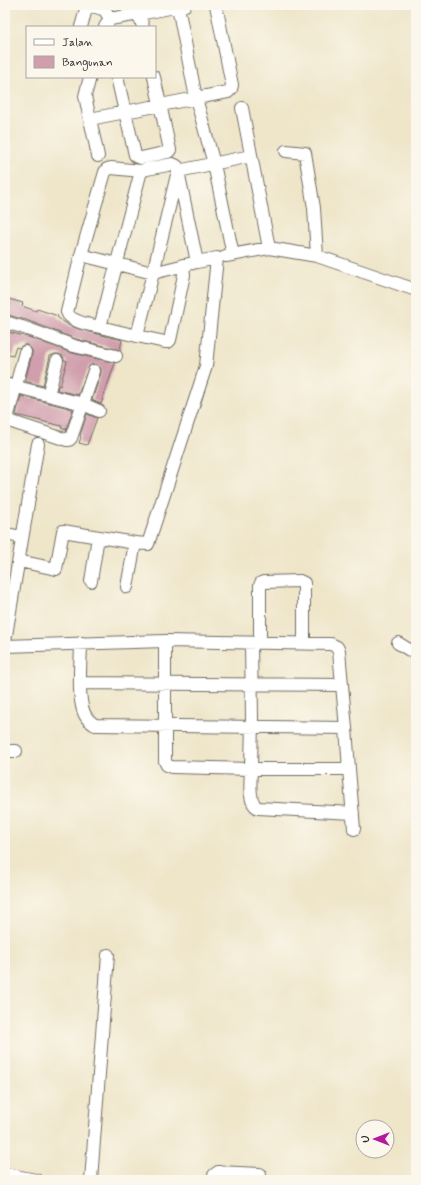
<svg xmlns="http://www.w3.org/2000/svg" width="421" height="1185" font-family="Mynerve,sans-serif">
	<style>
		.building { fill: #d09ead }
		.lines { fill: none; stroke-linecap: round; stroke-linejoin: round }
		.minor-casing { stroke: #706c63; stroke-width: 14 }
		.minor { stroke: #fff; stroke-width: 12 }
	</style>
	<rect width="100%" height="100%" fill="#fbf7ec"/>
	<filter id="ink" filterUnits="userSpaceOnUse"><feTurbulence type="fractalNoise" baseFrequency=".025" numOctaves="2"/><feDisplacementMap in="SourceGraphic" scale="8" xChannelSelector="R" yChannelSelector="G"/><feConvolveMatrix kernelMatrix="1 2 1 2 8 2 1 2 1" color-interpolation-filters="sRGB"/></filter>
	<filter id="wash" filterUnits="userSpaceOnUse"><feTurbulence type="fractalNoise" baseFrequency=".012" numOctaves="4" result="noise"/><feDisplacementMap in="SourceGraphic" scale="16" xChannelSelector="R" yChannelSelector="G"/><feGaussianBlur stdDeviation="0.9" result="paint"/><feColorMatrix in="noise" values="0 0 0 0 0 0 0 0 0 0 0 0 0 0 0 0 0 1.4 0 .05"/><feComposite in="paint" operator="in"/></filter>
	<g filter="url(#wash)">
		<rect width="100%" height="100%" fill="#efe6ca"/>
		<g id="blocks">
			<path class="building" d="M 5,298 L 23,303 L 22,306 L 36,311 L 37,309 L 58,316 L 57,317 L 68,325 L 79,329 L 122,340 L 120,350 L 76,339 L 26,320 L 5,314 Z
				M 5,331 L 31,338 L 72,353 L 115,363 L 101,404 L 92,400 L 101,373 L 101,369 L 99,366 L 93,364 L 89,366 L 78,395 L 57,390 L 58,385 L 60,386 L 67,361 L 64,360 L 63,356 L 59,354 L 55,354 L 50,356 L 43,386 L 25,381 L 32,354 L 32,350 L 27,345 L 23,345 L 19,348 L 16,347 L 13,356 L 5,354 Z
				M 21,396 L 73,409 L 66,430 L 61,428 L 62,426 L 16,415 Z
				M 87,414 L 97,418 L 87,445 L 79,443 L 81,437 L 80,436 Z"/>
		</g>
	</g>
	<g filter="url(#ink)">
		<use href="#blocks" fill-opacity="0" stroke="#706c63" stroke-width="1"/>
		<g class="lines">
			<g class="minor-casing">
				<path id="minor" d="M 216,5 L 232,85 L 231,89 L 228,92 L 196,98 L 214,164 L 233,255
					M 139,14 L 185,5
					M 81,27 L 86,9 C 91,4 99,8 105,10 L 110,19
					M 105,27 L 110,19 L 139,14 L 143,27
					M 90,77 L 85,96 L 98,156
					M 117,77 L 135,155 L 137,157 L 141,158 L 168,152 L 170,150 L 154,77
					M 242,108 L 269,248
					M 90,119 L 196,98 L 178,7
					M 286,151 L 305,153 L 314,208 L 317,256
					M 141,171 L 100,327 C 91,325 70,322 67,312 L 81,255 L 105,172 L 107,169 L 111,168 L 141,171 L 147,169 L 173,164 L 177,166 L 178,171 L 251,156
					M 81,255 L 153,273 L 177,175
					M 226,256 L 269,248 L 317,256 L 416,290
					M 5,322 L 22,327 L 74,346 L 116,356
					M 100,327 L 137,336 L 153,273 L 197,262 L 178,171
					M 137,336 L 165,342 L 168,342 L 170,340 L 184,275 L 183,265
					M 25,352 L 8,415 L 9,420 L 15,423 L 67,440 L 69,440 L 71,438 L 94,371
					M 5,384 L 83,404 L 99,411
					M 48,395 L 57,361
					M 5,534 L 22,537
					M 19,561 L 56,569 L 63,531 L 135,543 L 148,544 L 206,366 L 217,258 L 197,262
					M 91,581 L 98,537
					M 127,587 L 135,543
					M 5,641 L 38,444
					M 165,641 L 165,761 L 167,765 L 172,767 L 251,769 L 252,718 L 251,643
					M 260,642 L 260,586 L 261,583 L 264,582 L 300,581 L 304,583 L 304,643
					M 81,643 C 81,661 76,705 87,718 C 89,721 92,723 95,725 L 346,728 L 342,685
					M 398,643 L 416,654
					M 5,646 L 165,641 L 331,644 L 337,647 L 339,651 L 342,685 L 80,683
					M 346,728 L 349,769 L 251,769 C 251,780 247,802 258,808 L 353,813
					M 5,751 L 16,751
					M 349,769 L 354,829
					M 5,1174 L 36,1180
					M 91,1180 L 108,955
					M 214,1180 L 214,1175 L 218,1172 L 260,1174"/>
			</g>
			<use href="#minor" class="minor"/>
		</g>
	</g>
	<rect width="421" height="1185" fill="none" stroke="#fbf7ec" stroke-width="20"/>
	<rect x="26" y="26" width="130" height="52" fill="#fbf7ec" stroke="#a8a59f"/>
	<rect x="34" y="39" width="20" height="6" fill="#ffffff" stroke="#a8a59f"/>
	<text x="62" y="46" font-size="12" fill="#2b2b2b">Jalan</text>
	<rect x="34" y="56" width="20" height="12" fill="#d09ead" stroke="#a8a59f"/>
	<text x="62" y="66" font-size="12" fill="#2b2b2b">Bangunan</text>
	<g transform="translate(375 1139) rotate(270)"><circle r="19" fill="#fbf7ec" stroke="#a8a59f"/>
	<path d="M0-3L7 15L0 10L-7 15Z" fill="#b5179e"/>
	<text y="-6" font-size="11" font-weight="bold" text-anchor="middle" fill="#2b2b2b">U</text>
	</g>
</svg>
